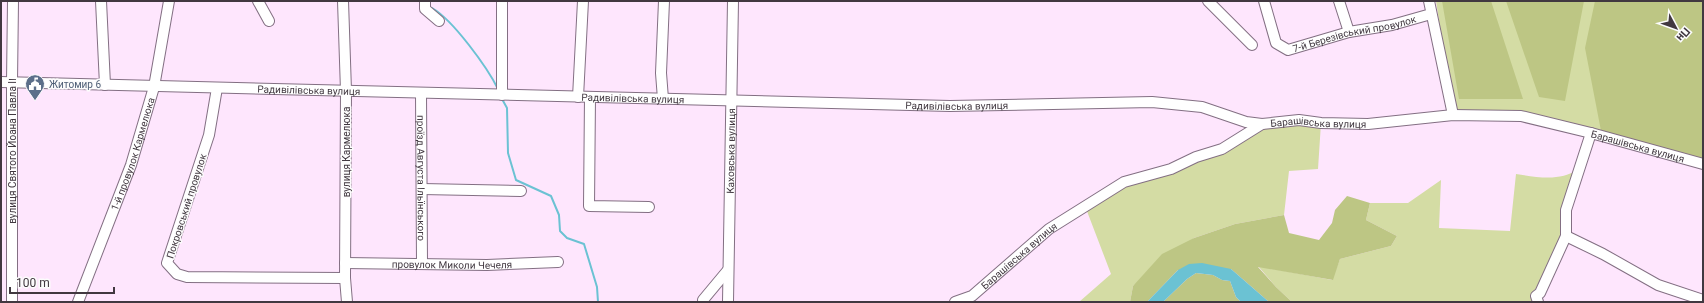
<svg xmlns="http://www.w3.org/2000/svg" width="1704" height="303" font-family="Roboto,sans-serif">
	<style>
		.green { fill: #d4dca4 }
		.forest { fill: #bdc684 }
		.water { fill: #6bc2d3 }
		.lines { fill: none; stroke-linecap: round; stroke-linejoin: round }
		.stream { stroke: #6bc2d3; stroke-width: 2 }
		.minor-casing { stroke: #836f83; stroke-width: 12 }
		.minor { stroke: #fff; stroke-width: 10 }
		.labels { text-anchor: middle; stroke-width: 3; stroke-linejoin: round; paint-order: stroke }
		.street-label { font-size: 10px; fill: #413840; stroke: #fcfcfc }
		.service-label { font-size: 10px; fill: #4e5e75; stroke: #fcfcfc; text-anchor: start }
	</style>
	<rect width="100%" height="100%" fill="#fee6fd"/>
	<path class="green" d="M 1436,1 L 1703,1 L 1703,162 L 1521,116 L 1453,115 Z
		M 1321,123 L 1318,169 L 1289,171 L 1284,215 L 1235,224 L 1194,238 L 1133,286 L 1130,302 L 1079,302 L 1111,274 L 1085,206 L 1124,182 L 1171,169 L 1262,124 Z
		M 1579,169 L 1566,210 L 1566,236 L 1539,302 L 1292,302 L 1276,287 L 1258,266 L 1332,280 L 1340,259 L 1391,246 L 1397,236 L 1366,220 L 1370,203 L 1408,203 L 1441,180 L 1439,228 L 1510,231 L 1516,174 C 1538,177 1559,182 1579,169 Z"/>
	<path class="forest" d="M 1442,1 L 1491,1 L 1523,99 L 1459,99 Z
		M 1506,1 L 1584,1 L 1565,101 L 1539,97 Z
		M 1595,1 L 1703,1 L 1703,162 L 1602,136 L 1585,48 Z
		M 1347,196 L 1370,203 L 1366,220 L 1397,236 L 1391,246 L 1340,259 L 1333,280 L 1258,267 L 1276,287 L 1292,302 L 1269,302 L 1231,269 L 1178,270 L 1147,302 L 1130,302 L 1133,286 L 1162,254 L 1194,238 L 1235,224 L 1284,215 L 1289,233 L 1319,240 L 1332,223 L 1335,210 Z
		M 1196,273 L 1213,275 L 1222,280 L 1230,281 L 1236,297 L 1241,302 L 1163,302 L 1187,279 Z"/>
	<path class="water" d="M 1202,263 L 1231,269 L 1269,302 L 1241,302 L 1236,297 L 1230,281 L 1222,280 L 1213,275 L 1196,273 L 1187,279 L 1163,302 L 1147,302 L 1178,270 L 1189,264 Z"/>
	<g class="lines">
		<path class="stream" d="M 432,8 C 453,20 487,67 498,89
			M 502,99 L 507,108 L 508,153 L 516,180 L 551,196 L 559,215 L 560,231 L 567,238 L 584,244 L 597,287 L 598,302"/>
		<g class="minor-casing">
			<g id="minor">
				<path d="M 101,1 L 105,85"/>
				<path d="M 258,1 L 269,21"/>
				<path d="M 343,1 L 346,91 L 345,278 L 347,302"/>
				<path d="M 425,1 L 425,9 L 439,21"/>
				<path d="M 1208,1 L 1252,45"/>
				<path id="s1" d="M 1264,1 L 1276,43 L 1288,50 L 1349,32 L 1392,25 L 1431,14"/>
				<path d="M 1339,1 L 1349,32"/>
				<path d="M 1429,1 L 1453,115"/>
				<path id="s2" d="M 1,82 L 950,106 L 1152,102 L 1202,107 L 1246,122 L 1262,124"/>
				<path d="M 217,88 L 209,135 L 167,263 L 177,274 L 187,277 L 345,278"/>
				<path id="s3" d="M 421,93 L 422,263"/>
				<path d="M 502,95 L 502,1"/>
				<path d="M 578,97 L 583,1"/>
				<path d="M 590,97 L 589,206 L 649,207"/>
				<path d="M 663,99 L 661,73 L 664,1"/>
				<path d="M 422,189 L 521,191"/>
				<path d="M 1566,236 L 1603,254 L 1658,285 L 1703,300"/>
				<path id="s4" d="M 345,263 L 487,265 L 558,262"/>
				<path d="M 703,300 L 728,270"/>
				<path id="s5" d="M 12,302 L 12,82 L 13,1"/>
				<path id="s6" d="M 78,302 L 131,165 L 154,87 L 169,1"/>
				<path id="s7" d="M 728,302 L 733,1"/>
				<path id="s8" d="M 955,302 L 972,296 L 1049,229 L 1124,182 L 1171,169 L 1196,157 L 1222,149 L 1262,124 L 1299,120 L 1321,123 L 1368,124 L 1453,115 L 1521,116 L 1591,133 L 1703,164"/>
				<path d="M 1538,302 L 1536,296 L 1540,293 L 1566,236 L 1566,210 L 1591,133"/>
			</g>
		</g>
		<use href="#minor" class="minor"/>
	</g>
	<defs>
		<g id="civic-pin" transform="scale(1)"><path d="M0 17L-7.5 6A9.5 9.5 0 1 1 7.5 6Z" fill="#5c6f8a" stroke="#fcfcfc"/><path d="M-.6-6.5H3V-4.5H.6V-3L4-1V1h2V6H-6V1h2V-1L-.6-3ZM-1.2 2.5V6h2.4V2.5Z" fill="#fff"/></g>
	</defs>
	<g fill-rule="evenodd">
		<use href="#civic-pin" x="35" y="84"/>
	</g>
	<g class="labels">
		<g class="street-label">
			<text dy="4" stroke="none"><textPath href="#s1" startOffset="126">7-й Березівський провулок</textPath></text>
			<text dy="4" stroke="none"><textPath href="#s2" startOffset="308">Радивілівська вулиця</textPath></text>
			<text dy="4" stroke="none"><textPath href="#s2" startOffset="632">Радивілівська вулиця</textPath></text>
			<text dy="4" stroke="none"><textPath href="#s2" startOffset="956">Радивілівська вулиця</textPath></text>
			<text dy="4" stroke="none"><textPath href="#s8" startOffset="416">Барашівська вулиця</textPath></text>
			<text dy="4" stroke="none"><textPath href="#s8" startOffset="740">Барашівська вулиця</textPath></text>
			<text dy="4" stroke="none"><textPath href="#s5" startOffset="151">вулиця Святого Йоана Павла II</textPath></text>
			<text transform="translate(346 152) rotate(-90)" y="4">вулиця Кармелюка</text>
			<text dy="4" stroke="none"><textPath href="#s7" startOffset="151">Каховська вулиця</textPath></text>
			<text dy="4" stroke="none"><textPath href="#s6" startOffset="158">1-й провулок Кармелюка</textPath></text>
			<text dy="4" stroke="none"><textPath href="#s3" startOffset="85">проїзд Августа Ільїнського</textPath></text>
			<text transform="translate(186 206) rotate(-72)" y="4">Покровський провулок</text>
			<text dy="4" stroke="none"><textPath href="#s8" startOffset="80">Барашівська вулиця</textPath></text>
			<text dy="4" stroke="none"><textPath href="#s4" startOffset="107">провулок Миколи Чечеля</textPath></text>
		</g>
		<g class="service-label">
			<text x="49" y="88">Житомир 6</text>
		</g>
	</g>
	<rect width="1704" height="303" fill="none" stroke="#413840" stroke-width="4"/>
	<g transform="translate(1676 28) rotate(131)" stroke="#fcfcfc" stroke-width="3" paint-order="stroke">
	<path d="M0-3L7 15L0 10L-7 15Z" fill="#413840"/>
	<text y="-6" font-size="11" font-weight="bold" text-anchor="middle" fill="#413840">Пн</text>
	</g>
	<path d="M10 287v6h104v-6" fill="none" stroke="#413840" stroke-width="2"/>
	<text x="16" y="287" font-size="12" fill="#413840" stroke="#fcfcfc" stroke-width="3" paint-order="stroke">100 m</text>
</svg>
